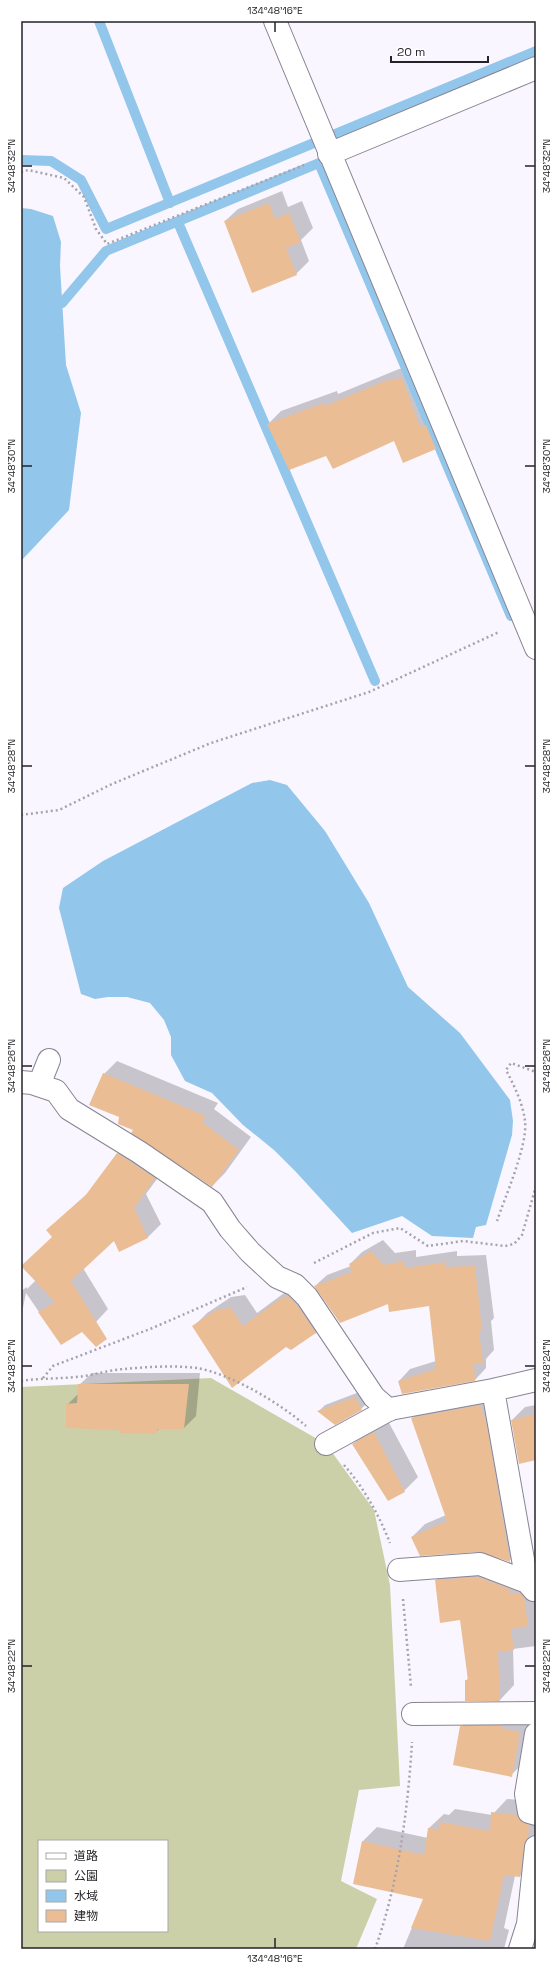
<svg xmlns="http://www.w3.org/2000/svg" width="557" height="1970" font-family="'Space Grotesk','Noto Sans JP',sans-serif">
	<style>
		.green { fill: #cbd0a8; fill-rule: evenodd }
		.water { fill: #92c6eb }
		.shadow { fill: #0003 }
		.lines { fill: none; stroke-linecap: round; stroke-linejoin: round }
		.stream { stroke: #92c6eb; stroke-width: 10 }
		.building { fill: #ebbd95 }
		.minor-casing { stroke: #888491; stroke-width: 24 }
		.path { stroke: #a6a3ab; stroke-width: 2.5; stroke-dasharray: 2 3; stroke-linecap: butt }
		.minor { stroke: #fff; stroke-width: 22 }
		.ticks { fill: none; stroke: #252328; stroke-width: 1.5 }
		.neatline { fill: none; stroke: #252328; stroke-width: 1.5 }
		.ticks-label { font-size: 10px; text-anchor: middle; fill: #252328 }
	</style>
	<rect width="100%" height="100%" fill="#f9f6ff"/>
	<path class="green" d="M 211,1378 L 326,1444 L 374,1510 L 390,1585 L 400,1786 L 359,1790 L 341,1881 L 377,1899 L 356,1949 L 21,1949 L 21,1387 ZM 39,1841 L 167,1841 L 167,1931 L 39,1931 Z"/>
	<path class="water" d="M 21,208 L 31,209 L 53,216 L 61,242 L 60,266 L 66,365 L 81,413 L 69,510 L 21,561 Z
		M 270,780 L 287,785 L 325,831 L 369,903 L 408,987 L 460,1033 L 510,1100 L 513,1121 L 512,1135 L 486,1225 L 476,1227 L 473,1238 L 432,1236 L 402,1216 L 352,1233 L 296,1172 L 274,1150 L 243,1125 L 212,1093 L 185,1081 L 171,1055 L 171,1037 L 164,1020 L 150,1003 L 127,997 L 108,997 L 95,999 L 81,994 L 59,908 L 63,888 L 103,861 L 252,783 Z"/>
	<path class="shadow" d="M 282,191 L 288,207 L 302,201 L 313,228 L 301,240 L 309,261 L 296,274 L 225,221 L 238,209 Z
		M 415,366 L 448,436 L 435,448 L 395,440 L 326,454 L 268,424 L 281,411 L 337,391 L 338,394 L 399,369 Z
		M 117,1061 L 218,1103 L 214,1109 L 251,1137 L 225,1173 L 212,1186 L 135,1130 L 120,1117 L 104,1074 Z
		M 130,1141 L 167,1165 L 146,1194 L 161,1224 L 148,1237 L 120,1250 L 115,1239 L 83,1268 L 108,1309 L 96,1322 L 61,1344 L 26,1293 L 21,1317 L 21,1291 L 27,1287 L 27,1289 L 36,1280 L 53,1236 L 47,1230 L 89,1192 L 117,1154 Z
		M 383,1240 L 395,1253 L 416,1250 L 416,1257 L 457,1251 L 457,1256 L 486,1255 L 494,1318 L 491,1321 L 494,1350 L 486,1359 L 486,1368 L 475,1380 L 399,1381 L 410,1369 L 436,1361 L 430,1305 L 389,1303 L 315,1286 L 327,1275 L 351,1266 L 350,1264 L 362,1252 Z
		M 295,1285 L 329,1319 L 316,1333 L 286,1345 L 194,1326 L 207,1313 L 231,1297 L 245,1295 L 257,1313 Z
		M 92,1373 L 200,1373 L 196,1416 L 184,1428 L 160,1428 L 155,1433 L 120,1429 L 67,1405 L 78,1394 L 79,1385 Z
		M 362,1391 L 368,1402 L 361,1409 L 319,1411 L 325,1405 Z
		M 493,1393 L 522,1548 L 509,1561 L 480,1551 L 412,1537 L 425,1524 L 446,1515 L 412,1418 L 425,1405 Z
		M 536,1405 L 536,1459 L 512,1420 L 525,1407 Z
		M 387,1419 L 418,1477 L 404,1491 L 353,1444 L 367,1431 Z
		M 451,1565 L 536,1579 L 536,1646 L 513,1649 L 514,1685 L 500,1700 L 466,1681 L 468,1678 L 461,1619 L 436,1580 Z
		M 475,1713 L 533,1718 L 525,1762 L 511,1775 L 461,1727 Z
		M 507,1799 L 531,1801 L 536,1807 L 536,1845 L 534,1862 L 520,1876 L 515,1876 L 504,1928 L 509,1930 L 504,1949 L 403,1949 L 424,1899 L 363,1841 L 377,1827 L 428,1838 L 429,1828 L 444,1814 L 449,1815 L 455,1809 L 492,1815 Z"/>
	<g class="lines">
		<path class="stream" d="M 99,21 L 170,203
			M 21,160 L 51,161 L 81,180 L 106,229 L 536,51
			M 180,227 L 375,681
			M 62,303 L 106,251 L 319,163 L 511,616"/>
	</g>
	<path class="building" d="M 269,203 L 275,219 L 289,213 L 301,242 L 286,248 L 297,275 L 252,293 L 224,221 Z
		M 402,378 L 420,427 L 426,425 L 436,449 L 403,463 L 394,441 L 333,469 L 326,456 L 289,470 L 267,424 L 324,403 L 325,406 L 385,381 Z
		M 103,1073 L 206,1116 L 202,1122 L 239,1150 L 212,1187 L 131,1133 L 133,1130 L 118,1124 L 119,1117 L 89,1105 Z
		M 117,1153 L 155,1178 L 134,1208 L 148,1238 L 119,1252 L 114,1241 L 71,1281 L 107,1339 L 96,1347 L 82,1332 L 61,1345 L 38,1312 L 55,1302 L 21,1266 L 52,1237 L 46,1230 L 85,1196 Z
		M 371,1251 L 384,1265 L 404,1261 L 405,1268 L 445,1262 L 446,1267 L 475,1266 L 482,1330 L 479,1331 L 483,1363 L 474,1364 L 475,1381 L 402,1394 L 398,1381 L 436,1369 L 429,1306 L 389,1312 L 388,1304 L 340,1323 L 314,1286 L 352,1272 L 349,1264 Z
		M 288,1296 L 297,1305 L 316,1333 L 291,1350 L 286,1347 L 232,1388 L 192,1326 L 216,1310 L 231,1308 L 243,1326 L 280,1299 Z
		M 78,1384 L 189,1384 L 184,1429 L 158,1429 L 156,1434 L 120,1433 L 119,1430 L 66,1428 L 66,1404 L 77,1403 Z
		M 355,1397 L 362,1410 L 335,1425 L 317,1411 Z
		M 480,1405 L 487,1426 L 510,1562 L 479,1552 L 420,1556 L 411,1537 L 447,1521 L 411,1418 Z
		M 536,1414 L 536,1460 L 519,1464 L 511,1420 Z
		M 374,1432 L 405,1492 L 388,1501 L 352,1444 Z
		M 478,1577 L 510,1589 L 510,1593 L 520,1593 L 524,1597 L 528,1626 L 511,1629 L 514,1650 L 498,1652 L 500,1701 L 465,1701 L 465,1680 L 468,1680 L 460,1620 L 440,1623 L 435,1580 Z
		M 460,1726 L 501,1726 L 501,1728 L 520,1732 L 512,1777 L 453,1765 Z
		M 491,1812 L 517,1815 L 520,1821 L 529,1825 L 528,1838 L 524,1846 L 520,1877 L 504,1875 L 490,1941 L 411,1928 L 423,1899 L 353,1884 L 362,1841 L 424,1855 L 428,1828 L 439,1829 L 440,1822 L 490,1831 Z"/>
	<g class="lines">
		<g class="minor-casing">
			<path id="minor" d="M 275,21 L 536,648
				M 329,154 L 536,68
				M 21,1082 L 32,1083 L 56,1091 L 69,1109 L 139,1152 L 212,1202 L 230,1229 L 250,1252 L 277,1277 L 295,1285 L 307,1297 L 374,1397 L 389,1410
				M 39,1085 L 49,1060
				M 493,1390 L 527,1582
				M 326,1444 L 390,1409 L 493,1390 L 536,1380
				M 399,1570 L 480,1564 L 527,1582 L 534,1590
				M 413,1714 L 536,1713
				M 536,1734 L 526,1794 L 529,1812 L 536,1814
				M 520,1949 L 528,1924 L 536,1847"/>
		</g>
		<path class="path" d="M 21,172 L 28,170 L 64,178 L 84,197 L 96,229 L 107,244 L 304,165
			M 21,815 L 59,810 L 112,784 L 211,743 L 369,692 L 499,632
			M 497,1221 C 505,1197 528,1145 525,1121 C 523,1104 514,1085 506,1070 L 511,1063 L 536,1072
			M 314,1263 L 373,1233 L 400,1228 L 428,1246 L 463,1241 L 505,1246 L 514,1244 L 522,1235 L 536,1186
			M 43,1378 L 53,1366 L 150,1329 L 247,1287
			M 21,1381 C 39,1378 57,1379 76,1377 C 92,1376 107,1370 124,1369 C 147,1367 173,1365 197,1368 C 231,1374 280,1403 306,1426
			M 344,1465 C 364,1488 379,1515 390,1543
			M 403,1599 L 411,1687
			M 375,1949 C 398,1886 408,1809 412,1742"/>
		<use href="#minor" class="minor"/>
	</g>
	<path class="ticks" d="M 275,22 L 275,32M 22,166 L 32,166M 525,166 L 535,166M 22,466 L 32,466M 525,466 L 535,466M 22,766 L 32,766M 525,766 L 535,766M 22,1066 L 32,1066M 525,1066 L 535,1066M 22,1366 L 32,1366M 525,1366 L 535,1366M 22,1666 L 32,1666M 525,1666 L 535,1666M 275,1938 L 275,1948"/>
	<rect width="557" height="1970" fill="none" stroke="#ffffff" stroke-width="44"/>
	<rect x="38" y="1840" width="130" height="92" fill="#ffffff" stroke="#a8a7a9"/>
	<rect x="46" y="1853" width="20" height="6" fill="#ffffff" stroke="#a8a7a9"/>
	<text x="74" y="1860" font-size="12" fill="#252328">道路</text>
	<rect x="46" y="1870" width="20" height="12" fill="#cbd0a8" stroke="#a8a7a9"/>
	<text x="74" y="1880" font-size="12" fill="#252328">公園</text>
	<rect x="46" y="1890" width="20" height="12" fill="#92c6eb" stroke="#a8a7a9"/>
	<text x="74" y="1900" font-size="12" fill="#252328">水域</text>
	<rect x="46" y="1910" width="20" height="12" fill="#ebbd95" stroke="#a8a7a9"/>
	<text x="74" y="1920" font-size="12" fill="#252328">建物</text>
	<path d="M391 56v6h97v-6" fill="none" stroke="#252328" stroke-width="2"/>
	<text x="397" y="56" font-size="12" fill="#252328" stroke="#ffffff" stroke-width="3" paint-order="stroke">20 m</text>
	<rect x="22" y="22" width="513" height="1926" class="neatline"/>
	<g class="ticks-label">
		<text x="275" y="14">134°48'16"E</text>
		<text transform="translate(11 166) rotate(-90)" y="4">34°48'32"N</text>
		<text transform="translate(546 166) rotate(-90)" y="4">34°48'32"N</text>
		<text transform="translate(11 466) rotate(-90)" y="4">34°48'30"N</text>
		<text transform="translate(546 466) rotate(-90)" y="4">34°48'30"N</text>
		<text transform="translate(11 766) rotate(-90)" y="4">34°48'28"N</text>
		<text transform="translate(546 766) rotate(-90)" y="4">34°48'28"N</text>
		<text transform="translate(11 1066) rotate(-90)" y="4">34°48'26"N</text>
		<text transform="translate(546 1066) rotate(-90)" y="4">34°48'26"N</text>
		<text transform="translate(11 1366) rotate(-90)" y="4">34°48'24"N</text>
		<text transform="translate(546 1366) rotate(-90)" y="4">34°48'24"N</text>
		<text transform="translate(11 1666) rotate(-90)" y="4">34°48'22"N</text>
		<text transform="translate(546 1666) rotate(-90)" y="4">34°48'22"N</text>
		<text x="275" y="1962">134°48'16"E</text>
	</g>
</svg>
